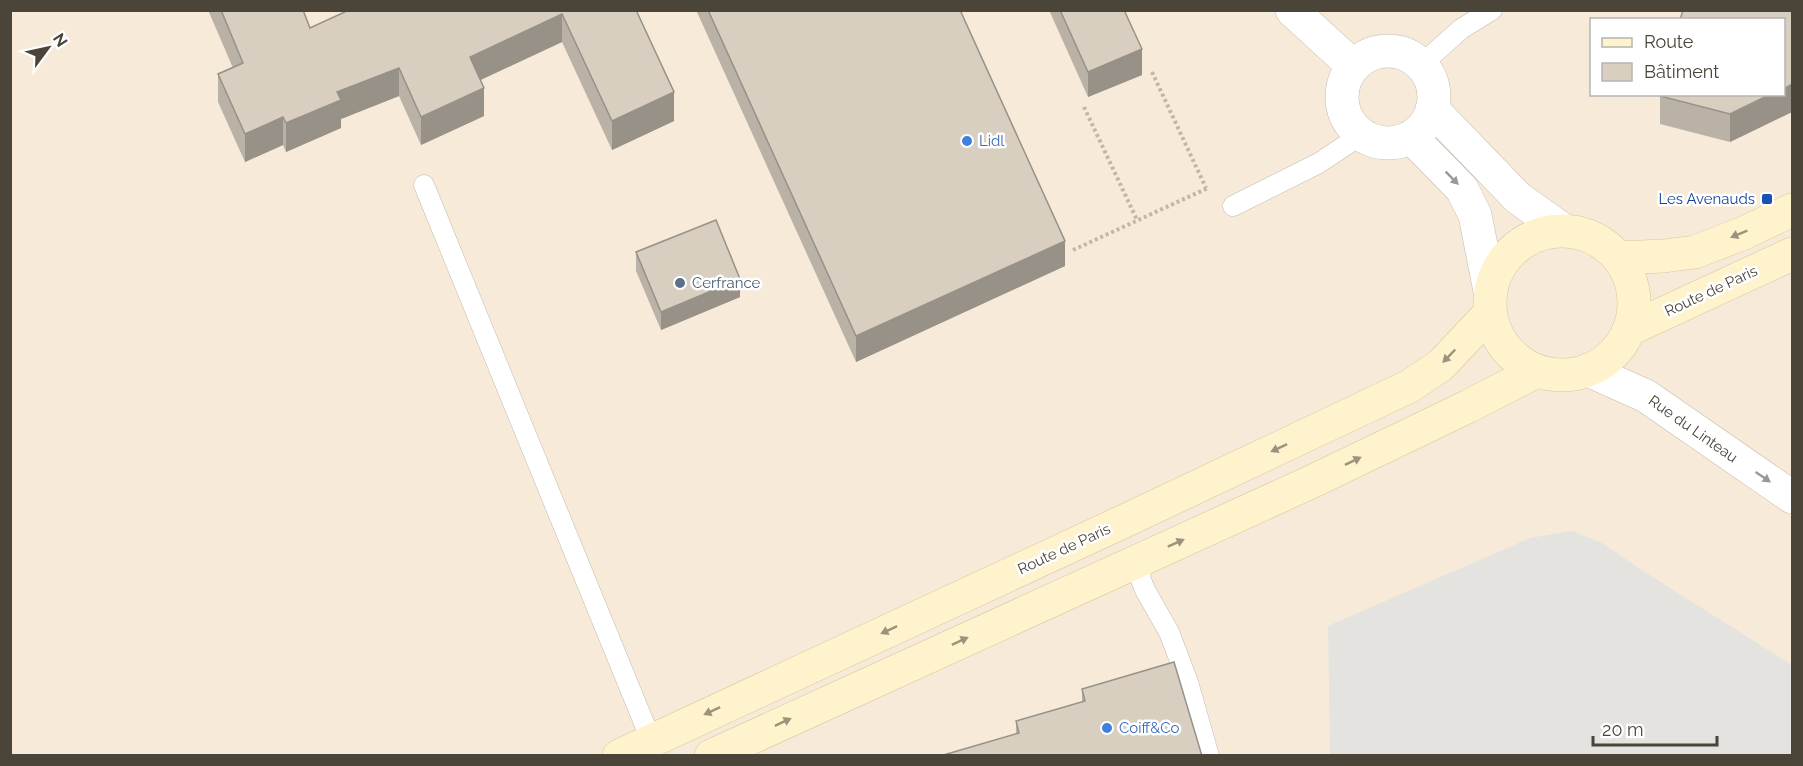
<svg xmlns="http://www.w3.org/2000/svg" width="1803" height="766" font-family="Raleway,sans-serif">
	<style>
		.commercial { fill: #f7ead8; fill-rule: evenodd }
		.parking { fill: #e5e3e0 }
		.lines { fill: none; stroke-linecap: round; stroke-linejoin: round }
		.service-casing { stroke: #c2bbae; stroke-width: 21 }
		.minor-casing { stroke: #c2bbae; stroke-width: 34 }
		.secondary-casing { stroke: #d6c79b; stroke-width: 34 }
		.path { stroke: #c4b79f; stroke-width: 4; stroke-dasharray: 3 3; stroke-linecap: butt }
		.service { stroke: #fff; stroke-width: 20 }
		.minor { stroke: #fff; stroke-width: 33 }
		.secondary { stroke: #fff3cd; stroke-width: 33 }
		.wall { fill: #bab2a6 }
		.shaded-wall { fill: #979187 }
		.building { fill: #d8cfc1; stroke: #979187; stroke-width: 1.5 }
		.oneway { fill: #9c9892 }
		.oneway2 { fill: #9c937c }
		.shop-dot { fill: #3f7fe0; stroke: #fff; stroke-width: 2 }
		.transit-dot { fill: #1a4fb4; stroke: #fff; stroke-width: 2 }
		.service-dot { fill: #5c6f8a; stroke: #fff; stroke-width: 2 }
		.labels { text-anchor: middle; stroke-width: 5; stroke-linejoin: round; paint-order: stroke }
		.shop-label { font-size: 15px; fill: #366cbe; stroke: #fff; text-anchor: start }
		.transit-label { font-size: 15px; fill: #164399; stroke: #fff; text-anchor: end }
		.service-label { font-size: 15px; fill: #4e5e75; stroke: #fff; text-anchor: start }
		.street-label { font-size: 15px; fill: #4b4439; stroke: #fff }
	</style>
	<rect width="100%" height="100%" fill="#f6f3ec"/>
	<path class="commercial" d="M 11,11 L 1792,11 L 1792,755 L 11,755 ZM 1592,20 L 1784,20 L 1784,94 L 1592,94 Z"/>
	<path class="parking" d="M 1572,531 L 1602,543 L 1637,567 L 1792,665 L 1792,755 L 1330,755 L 1328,626 L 1530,538 Z"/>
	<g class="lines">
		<g class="service-casing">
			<path id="service" d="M 1421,65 L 1461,29 L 1492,10
				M 424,185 L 651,740
				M 1233,206 L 1319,163 L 1361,135
				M 1142,558 L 1140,577 L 1145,590 L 1169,632 L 1188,682 L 1209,756"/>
		</g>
		<g class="minor-casing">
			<path id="minor" d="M 1292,10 L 1353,66
				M1342 97a46 46 0 1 1 92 0a46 46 0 1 1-92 0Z
				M 1432,109 L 1518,198 L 1563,230
				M 1411,137 L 1462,189 L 1475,215 L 1490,291
				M 1588,370 L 1646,396 L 1792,497"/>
		</g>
		<g class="secondary-casing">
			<path id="secondary" d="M1490 303a72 72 0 1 1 144 0a72 72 0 1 1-144 0Z
				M 1619,258 L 1664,256 L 1695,252 L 1744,233 L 1792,210
				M 1630,329 L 1792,254
				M 619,756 L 1133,517 L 1410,386 L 1441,365 L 1490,313
				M 711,756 L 1311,482 L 1469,406 L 1537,371"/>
		</g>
		<path class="path" d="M 1152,72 L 1206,188
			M 1084,107 L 1137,220
			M 1073,250 L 1208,188"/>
		<use href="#service" class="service"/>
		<use href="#minor" class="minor"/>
		<use href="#secondary" class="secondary"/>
	</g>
	<path class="wall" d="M 208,10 L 303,10 L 310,28 L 636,10 L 674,121 L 612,150 L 562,42 L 480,80 L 484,116 L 421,145 L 399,96 L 341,119 L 341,128 L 286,152 L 283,145 L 245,162 L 218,102 L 218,74 L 233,68 Z
		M 696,10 L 960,10 L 1065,266 L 856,362 Z
		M 1049,10 L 1124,10 L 1142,75 L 1088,97 Z
		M 1792,10 L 1792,112 L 1730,142 L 1660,124 L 1660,94 Z
		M 636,252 L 740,297 L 661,330 L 636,271 Z
		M 1082,689 L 1202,756 L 1016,734 L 1016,721 L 1082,702 Z"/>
	<path class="shaded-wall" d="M 562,14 L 562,42 L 470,85 L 470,57 Z
		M 1142,49 L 1142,75 L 1088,97 L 1088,72 Z
		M 399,68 L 399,96 L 341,119 L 341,128 L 286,152 L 286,123 L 337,92 Z
		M 1792,84 L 1792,112 L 1730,142 L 1730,114 L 1771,94 L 1784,94 L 1784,89 Z
		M 484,88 L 484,116 L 421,145 L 421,117 Z
		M 674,92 L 674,121 L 612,150 L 612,121 Z
		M 283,117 L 283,145 L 245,162 L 245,134 Z
		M 1065,241 L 1065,266 L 856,362 L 856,336 Z
		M 740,279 L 740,297 L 661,330 L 661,312 Z"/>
	<path class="building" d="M 221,10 L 303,10 L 310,28 L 349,10 L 636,10 L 674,92 L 612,121 L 562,14 L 470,57 L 484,88 L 421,117 L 399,68 L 337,92 L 341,100 L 286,123 L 283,117 L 245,134 L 218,74 L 243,63 Z
		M 708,10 L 960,10 L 1065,241 L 856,336 Z
		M 1060,10 L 1124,10 L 1142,49 L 1088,72 Z
		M 1683,10 L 1792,10 L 1792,84 L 1784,89 L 1784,20 L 1680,20 Z
		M 1660,94 L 1771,94 L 1730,114 L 1660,96 Z
		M 716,220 L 740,279 L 661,312 L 636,252 Z
		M 1174,662 L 1202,756 L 940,756 L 1019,733 L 1016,721 L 1085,701 L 1082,689 Z"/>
	<defs><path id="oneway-solid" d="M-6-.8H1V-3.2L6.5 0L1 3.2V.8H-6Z" transform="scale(1.5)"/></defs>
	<g class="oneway">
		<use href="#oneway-solid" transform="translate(1452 178) rotate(45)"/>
		<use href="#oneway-solid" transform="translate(1763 477) rotate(34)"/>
	</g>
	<g class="oneway2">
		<use href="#oneway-solid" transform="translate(1739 234) rotate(158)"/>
		<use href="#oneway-solid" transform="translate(1449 356) rotate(134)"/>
		<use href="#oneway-solid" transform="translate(1279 448) rotate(155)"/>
		<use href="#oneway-solid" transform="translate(1353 461) rotate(-26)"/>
		<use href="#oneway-solid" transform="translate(1176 543) rotate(-24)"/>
		<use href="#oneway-solid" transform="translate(889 630) rotate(155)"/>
		<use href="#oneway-solid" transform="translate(960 641) rotate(-25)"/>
		<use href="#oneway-solid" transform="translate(712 711) rotate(155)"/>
		<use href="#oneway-solid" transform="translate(783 722) rotate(-25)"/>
	</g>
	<g class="shop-dot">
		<circle cx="967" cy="141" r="6"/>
		<circle cx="1107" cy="728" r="6"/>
	</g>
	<rect class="transit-dot" x="1761" y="193" width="12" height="12" rx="3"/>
	<circle class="service-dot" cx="680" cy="283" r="6"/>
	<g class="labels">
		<g class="shop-label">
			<text x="979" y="146">Lidl</text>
			<text x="1119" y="733">Coiff&amp;Co</text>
		</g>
		<g class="transit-label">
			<text x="1755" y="204">Les Avenauds</text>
		</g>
		<g class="service-label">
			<text x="692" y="288">Cerfrance</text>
		</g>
		<g class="street-label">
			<text transform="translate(1711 291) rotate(-25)" y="5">Route de Paris</text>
			<text transform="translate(1693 429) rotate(35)" y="5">Rue du Linteau</text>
			<text transform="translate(1064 549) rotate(-25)" y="5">Route de Paris</text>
		</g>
	</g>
	<rect width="1803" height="766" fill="none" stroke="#4b4439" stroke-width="24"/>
	<rect x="1590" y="18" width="195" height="78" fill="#ffffff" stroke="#b7b4b0" stroke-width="1.5"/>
	<rect x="1602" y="38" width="30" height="9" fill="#fff3cd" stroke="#b7b4b0" stroke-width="1.5"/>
	<text x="1644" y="48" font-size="18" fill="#4b4439">Route</text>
	<rect x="1602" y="63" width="30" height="18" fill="#d8cfc1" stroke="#b7b4b0" stroke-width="1.5"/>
	<text x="1644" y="78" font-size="18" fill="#4b4439">Bâtiment</text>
	<g transform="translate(48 48) rotate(57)" stroke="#ffffff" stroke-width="4.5" paint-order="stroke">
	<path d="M0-4.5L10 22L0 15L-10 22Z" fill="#4b4439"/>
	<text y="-9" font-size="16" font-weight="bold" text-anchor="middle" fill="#4b4439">N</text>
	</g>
	<path d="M1593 736v9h124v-9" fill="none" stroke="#4b4439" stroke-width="3"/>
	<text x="1602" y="736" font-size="18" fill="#4b4439" stroke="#ffffff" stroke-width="4.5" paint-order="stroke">20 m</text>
</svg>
